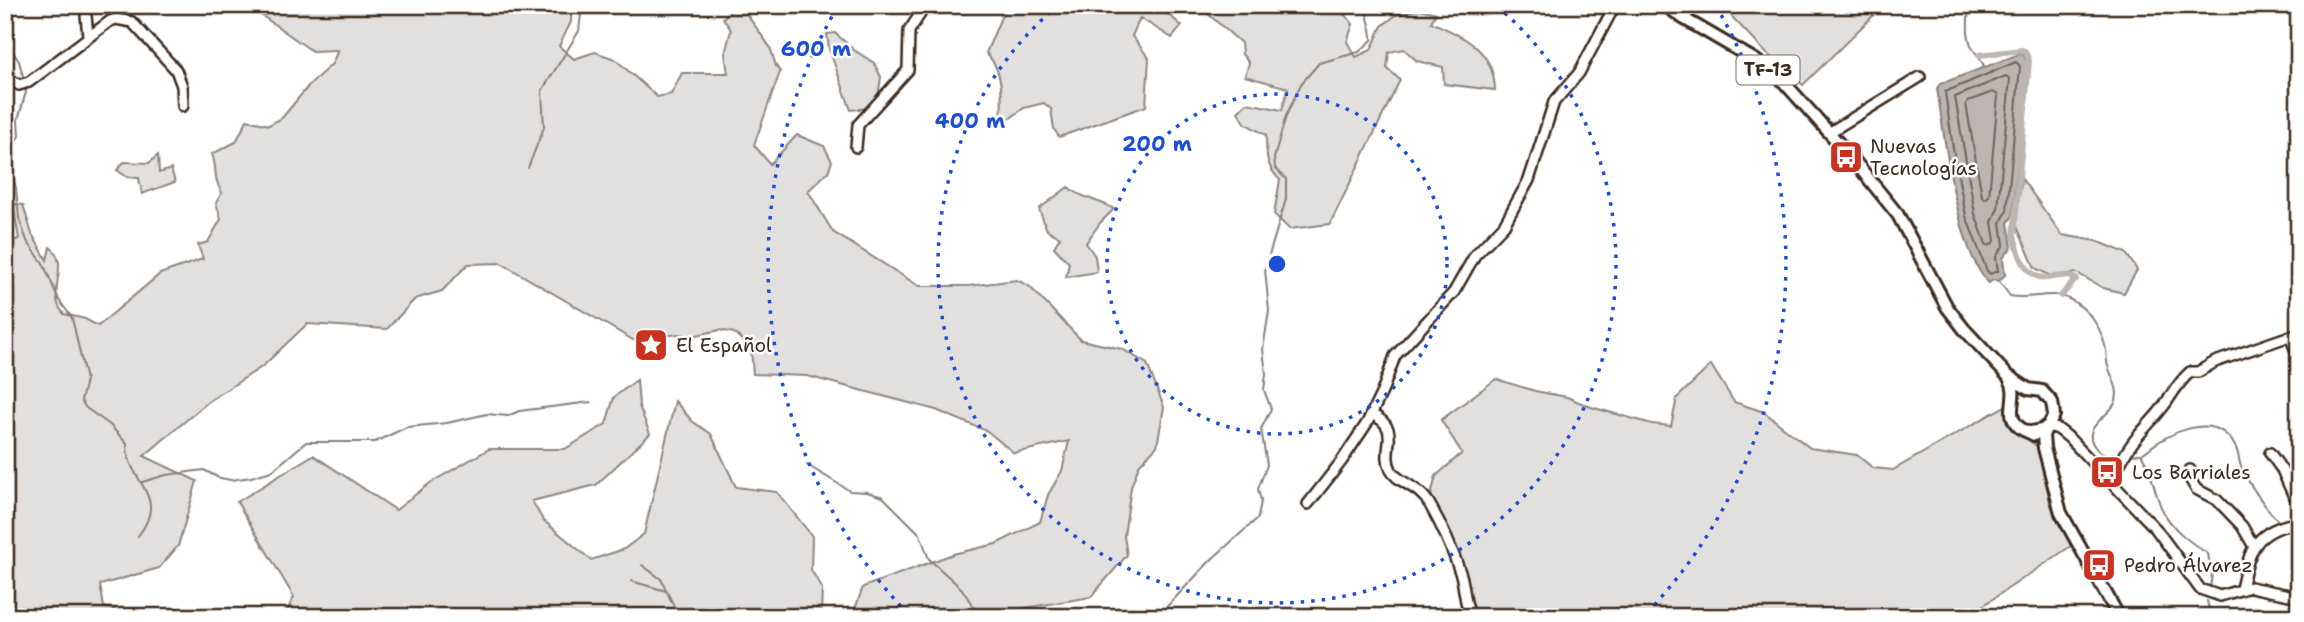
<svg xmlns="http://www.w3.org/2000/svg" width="2304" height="622" font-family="'Shantell Sans',sans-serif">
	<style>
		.green { fill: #e2e0de; stroke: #8e857e; stroke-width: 2 }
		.water { fill: #bcb6b3; stroke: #887e77; stroke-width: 2 }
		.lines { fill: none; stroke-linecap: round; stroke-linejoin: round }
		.shore { stroke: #6f625a; stroke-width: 2 }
		.stream { stroke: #887e77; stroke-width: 2 }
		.canal { stroke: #bcb6b3; stroke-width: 6 }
		.minor-casing { stroke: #3b2a1e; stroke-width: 14 }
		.major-casing { stroke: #3b2a1e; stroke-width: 16 }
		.minor { stroke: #fff; stroke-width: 9 }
		.major { stroke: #fff; stroke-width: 10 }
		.ring { fill: none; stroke: #1d4ed8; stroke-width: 3.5; stroke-dasharray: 3.5 7 }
		.labels { text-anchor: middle; stroke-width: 5; stroke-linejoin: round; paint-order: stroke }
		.shield { fill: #fff; stroke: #766a62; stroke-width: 2 }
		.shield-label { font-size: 18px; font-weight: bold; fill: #3b2a1e }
		.poi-label { font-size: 19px; fill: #3b2a1e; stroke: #fff; text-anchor: start }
		.centre { fill: #1d4ed8; stroke: #fff; stroke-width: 3.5 }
		.ring-label { font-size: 21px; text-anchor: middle; font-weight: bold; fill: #1d4ed8; stroke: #fff; stroke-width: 5; stroke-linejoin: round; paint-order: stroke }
	</style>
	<rect width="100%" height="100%" fill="#fff"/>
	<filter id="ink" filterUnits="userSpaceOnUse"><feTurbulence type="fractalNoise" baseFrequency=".0143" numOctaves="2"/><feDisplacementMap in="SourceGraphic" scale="14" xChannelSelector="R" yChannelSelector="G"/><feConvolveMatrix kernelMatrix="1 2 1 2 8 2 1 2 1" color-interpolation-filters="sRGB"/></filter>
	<g filter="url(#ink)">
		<path class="green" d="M 247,5 L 571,5 L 571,22 L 559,46 L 574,59 L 595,52 L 615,59 L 657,97 L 671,94 L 682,73 L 728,73 L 725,54 L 731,30 L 723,18 L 736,5 L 749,5 L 748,16 L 770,47 L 776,66 L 780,72 L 754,145 L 770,164 L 797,135 L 824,146 L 832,161 L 828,172 L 808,191 L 833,232 L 919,286 L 968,286 L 1017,280 L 1029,286 L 1081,340 L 1122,349 L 1147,364 L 1164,407 L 1157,446 L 1139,465 L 1131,487 L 1124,536 L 1127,555 L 1091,597 L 1001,612 L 1009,617 L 852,617 L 863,587 L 953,554 L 996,544 L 1040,522 L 1048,495 L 1062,471 L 1069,441 L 1014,453 L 987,431 L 936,410 L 807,376 L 753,374 L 751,348 L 734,333 L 720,330 L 692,336 L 679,334 L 633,340 L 501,263 L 468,264 L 442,291 L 415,299 L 387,329 L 307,324 L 263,366 L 209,401 L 144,456 L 197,481 L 178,546 L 159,568 L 100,585 L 104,607 L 127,614 L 141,610 L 156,617 L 5,617 L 5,243 L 19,239 L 13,204 L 23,205 L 32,234 L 47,260 L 50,247 C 69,261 51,286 58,304 C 59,308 62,311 64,314 L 85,319 L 98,326 L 160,274 L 203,259 L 198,245 L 208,242 L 221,219 L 216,203 L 222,193 C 212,176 218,170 212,154 L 236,142 L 247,120 L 269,125 L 282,118 L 310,84 L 332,64 L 338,50 L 312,51 Z
			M 1006,5 L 1157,5 L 1182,26 L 1172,38 L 1140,18 L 1132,36 L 1149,58 L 1146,106 L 1059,137 L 1054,129 L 1051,109 L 1044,103 L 1024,108 L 1001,125 C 1002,99 1005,72 986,53 Z
			M 1198,5 L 1331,5 L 1346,16 L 1353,24 L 1347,42 L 1356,57 L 1371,50 L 1382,26 L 1396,15 L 1420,9 L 1436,13 L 1431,22 C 1464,37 1494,49 1495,90 L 1444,84 L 1443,67 L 1417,61 L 1404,49 L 1389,52 L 1387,68 L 1400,80 L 1330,224 L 1289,229 L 1274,214 L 1280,180 C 1266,167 1266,154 1266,135 L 1246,124 L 1238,112 L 1247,103 L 1282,110 L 1288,88 L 1245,76 L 1249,63 L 1242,54 L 1241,43 Z
			M 1721,5 L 1884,5 L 1803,85 L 1766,53 Z
			M 835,33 L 854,50 L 874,63 L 881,77 L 878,97 L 868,108 L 851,110 L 829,49 L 827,34 Z
			M 158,155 L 159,173 L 171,169 L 175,182 L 142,194 L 139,178 L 127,177 L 117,170 L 124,162 L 149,163 Z
			M 2022,179 L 2062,235 L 2097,241 L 2126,253 L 2137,270 L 2124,293 L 2103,288 L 2077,273 L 2051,276 L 2035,268 L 2015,222 Z
			M 1068,187 C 1082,199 1099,200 1114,209 L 1100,223 L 1086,243 L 1095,256 L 1097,272 L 1066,277 L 1069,263 L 1054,247 L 1060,237 L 1047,230 L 1039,209 Z
			M 1711,365 L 1734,402 L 1764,412 L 1810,448 L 1857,455 L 1873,468 L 1893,470 L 2007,405 L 2009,425 L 2039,448 L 2050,503 L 2071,546 L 1978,609 L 1981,617 L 1474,617 L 1462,570 L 1447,541 L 1451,535 L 1431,495 L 1436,476 L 1462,453 L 1441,420 L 1496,379 L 1535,391 L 1567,397 L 1591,407 L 1652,424 L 1671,426 L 1677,398 Z
			M 637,380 L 639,406 L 650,434 L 596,485 L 532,501 L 543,520 L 591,560 L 624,549 L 644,534 L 675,401 L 692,421 L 711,434 L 736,487 L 777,492 L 812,536 L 811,570 L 822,588 L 821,617 L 284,617 L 294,597 L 237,502 L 313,455 L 396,510 L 430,483 L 489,449 L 565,449 L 606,424 L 614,397 Z"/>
		<path class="water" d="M 2022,53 L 2028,63 L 2013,215 L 2008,223 L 2012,247 L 2003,258 L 2005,275 L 1999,281 L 1993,280 L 1989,283 C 1957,253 1944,133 1937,88 L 1940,84 Z"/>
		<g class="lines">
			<path class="shore" d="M 2016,62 L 2020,66 L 2007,211 L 2001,222 L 2004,245 L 1996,257 L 1998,271 L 1990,274 L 1987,271 L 1966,216 L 1954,155 L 1945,92 Z
				M 2006,76 L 2010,79 L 1998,208 L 1992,222 L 1995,241 L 1989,246 L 1986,244 L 1975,214 L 1955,97 Z
				M 1993,92 L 1998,95 L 1989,196 L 1985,199 L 1982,196 L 1966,104 L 1968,101 Z"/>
			<path class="stream" d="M 1969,5 C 1968,20 1965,39 1975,52 C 1979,58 1981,59 1984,66
				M 5,40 L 19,61 L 24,80
				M 25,86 L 26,92 L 18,120 L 19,136 L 8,151 L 8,161 L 16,188 L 19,218 L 27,241 L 43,263 L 59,300 L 72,318 L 86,380 L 81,401 L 86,408 L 110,425 L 127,444 C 126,482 171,494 138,536
				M 528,168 L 544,127 L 542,91 L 579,31 L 582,5
				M 1999,281 L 2010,296 C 2030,301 2050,289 2069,299 C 2089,309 2102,328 2106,350 C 2107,355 2106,361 2108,366 C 2111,377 2121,390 2115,403 C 2109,417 2080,427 2095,447 C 2102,456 2109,457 2119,456
				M 2142,454 C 2166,434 2216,407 2236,448 C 2239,455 2239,463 2242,469 C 2252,489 2265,507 2280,523
				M 2129,455 L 2140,454
				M 2142,455 C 2152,472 2154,490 2161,507 C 2170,528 2190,542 2208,554 L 2212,574 L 2210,588
				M 807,465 L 850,491 L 867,492 L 883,497 L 920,534 L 929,559 L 962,589 L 980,617
				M 142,482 L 166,475 L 204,470 L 219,478 L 231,480 L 251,477 L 272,471 L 306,442 L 375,442 L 407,427 L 447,423 L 487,414 L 508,416 L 519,411 L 591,402
				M 642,565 L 661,579 L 679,617
				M 631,581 L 666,591
				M 2207,601 L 2211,617
				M 1157,617 L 1212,559 L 1258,518 L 1261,501 L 1258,489 L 1267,465 L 1261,429 L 1271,409 L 1264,390 L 1266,374 L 1263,349 L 1269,311 L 1265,269 L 1286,199 L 1286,179 L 1275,168 L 1274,158 L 1286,116 L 1301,84 L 1319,63 L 1359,52 L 1372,40 C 1373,27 1365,17 1367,5"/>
			<path class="canal" d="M 1979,55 L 2022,50 L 2025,51 L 2029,61 L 2014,235 C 2018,252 2025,279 2047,278 C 2059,277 2065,273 2076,279 L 2061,296"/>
			<g class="minor-casing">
				<path id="minor" d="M 85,5 L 88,36
					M 1683,18 L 1696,5
					M 5,79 L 7,78 L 19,85 L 29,82 L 110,21 L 116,19 L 132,22 L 176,70 L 182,86 L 183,106
					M 1830,132 L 1920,77
					M 856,147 L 858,125 L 908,70 L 909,31 L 926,5
					M 1371,414 C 1404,429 1380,448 1391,470 C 1397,483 1419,485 1430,505 C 1442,526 1453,551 1461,575 C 1465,589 1464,603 1471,617
					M 2047,426 L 2058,429 L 2068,437 L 2156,529 L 2200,589 L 2220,596 L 2250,587 L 2299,597
					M 2270,453 L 2282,470 L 2299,508
					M 2100,470 L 2106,465 L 2121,462 C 2132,438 2151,424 2166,403 C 2174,391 2179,382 2190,372 L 2198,372 L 2215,362 L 2290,336 L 2299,358
					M 2190,470 L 2190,479 L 2196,489 L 2217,500 L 2242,526 L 2253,545
					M 1308,504 L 1341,462 L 1367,423 L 1382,392 L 1395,356 L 1454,292 L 1475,255 L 1504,225 L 1529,180 L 1554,102 L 1579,73 L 1615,5
					M 2241,589 C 2250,548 2254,531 2299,522"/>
			</g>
			<g class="major-casing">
				<path id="major" d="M 1665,5 L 1683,18 L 1755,60 L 1782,80 L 1852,158 L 1898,215 L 1947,307 L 1964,329 L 2007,375 L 2028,389 L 2042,391 L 2052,402 L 2054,415 L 2049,425 L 2042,430 L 2031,432
					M 2009,378 C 2021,395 2003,413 2019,427 C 2023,431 2030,432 2034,435
					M 2046,428 L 2043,436 L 2044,448 L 2061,513 L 2119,617"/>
			</g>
			<use href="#minor" class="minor"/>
			<use href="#major" class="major"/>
		</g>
	</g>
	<g class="ring">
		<circle cx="1277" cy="264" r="170"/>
		<path d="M1497 6A339 339 0 1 1 1057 6"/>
		<path d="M908 614A509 509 0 0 1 838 6M1716 6A509 509 0 0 1 1646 614"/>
	</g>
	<defs>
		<g id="bus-square" transform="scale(1.75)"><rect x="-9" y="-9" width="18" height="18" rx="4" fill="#c8321e" stroke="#fff"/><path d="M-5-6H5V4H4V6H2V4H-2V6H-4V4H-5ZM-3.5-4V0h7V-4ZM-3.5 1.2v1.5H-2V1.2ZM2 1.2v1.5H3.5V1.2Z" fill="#fff"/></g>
		<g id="sight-square" transform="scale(1.75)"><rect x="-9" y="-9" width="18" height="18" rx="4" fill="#c8321e" stroke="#fff"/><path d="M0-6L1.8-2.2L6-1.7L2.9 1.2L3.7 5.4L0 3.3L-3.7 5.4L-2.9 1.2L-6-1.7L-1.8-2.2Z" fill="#fff"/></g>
	</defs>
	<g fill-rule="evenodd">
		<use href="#bus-square" x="1846" y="157"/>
		<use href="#sight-square" x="651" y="345"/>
		<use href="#bus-square" x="2107" y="472"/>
		<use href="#bus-square" x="2099" y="565"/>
	</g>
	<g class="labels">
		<rect class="shield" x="1736.5" y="55.5" width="63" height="29" rx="5"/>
		<g class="shield-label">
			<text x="1768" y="76">TF-13</text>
		</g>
		<g class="poi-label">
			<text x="1870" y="153">Nuevas<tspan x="1870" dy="22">Tecnologías</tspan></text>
			<text x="676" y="352">El Español</text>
			<text x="2132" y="479">Los Barriales</text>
			<text x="2124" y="572">Pedro Álvarez</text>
		</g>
	</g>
	<circle cx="1277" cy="264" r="10" class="centre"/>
	<g class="ring-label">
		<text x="816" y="56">600 m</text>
		<text x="970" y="128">400 m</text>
		<text x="1157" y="151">200 m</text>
	</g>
	<rect width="2304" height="622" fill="none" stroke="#fff" stroke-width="28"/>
	<rect x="14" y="14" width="2276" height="594" fill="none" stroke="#3b2a1e" stroke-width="2.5" filter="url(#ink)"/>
</svg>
